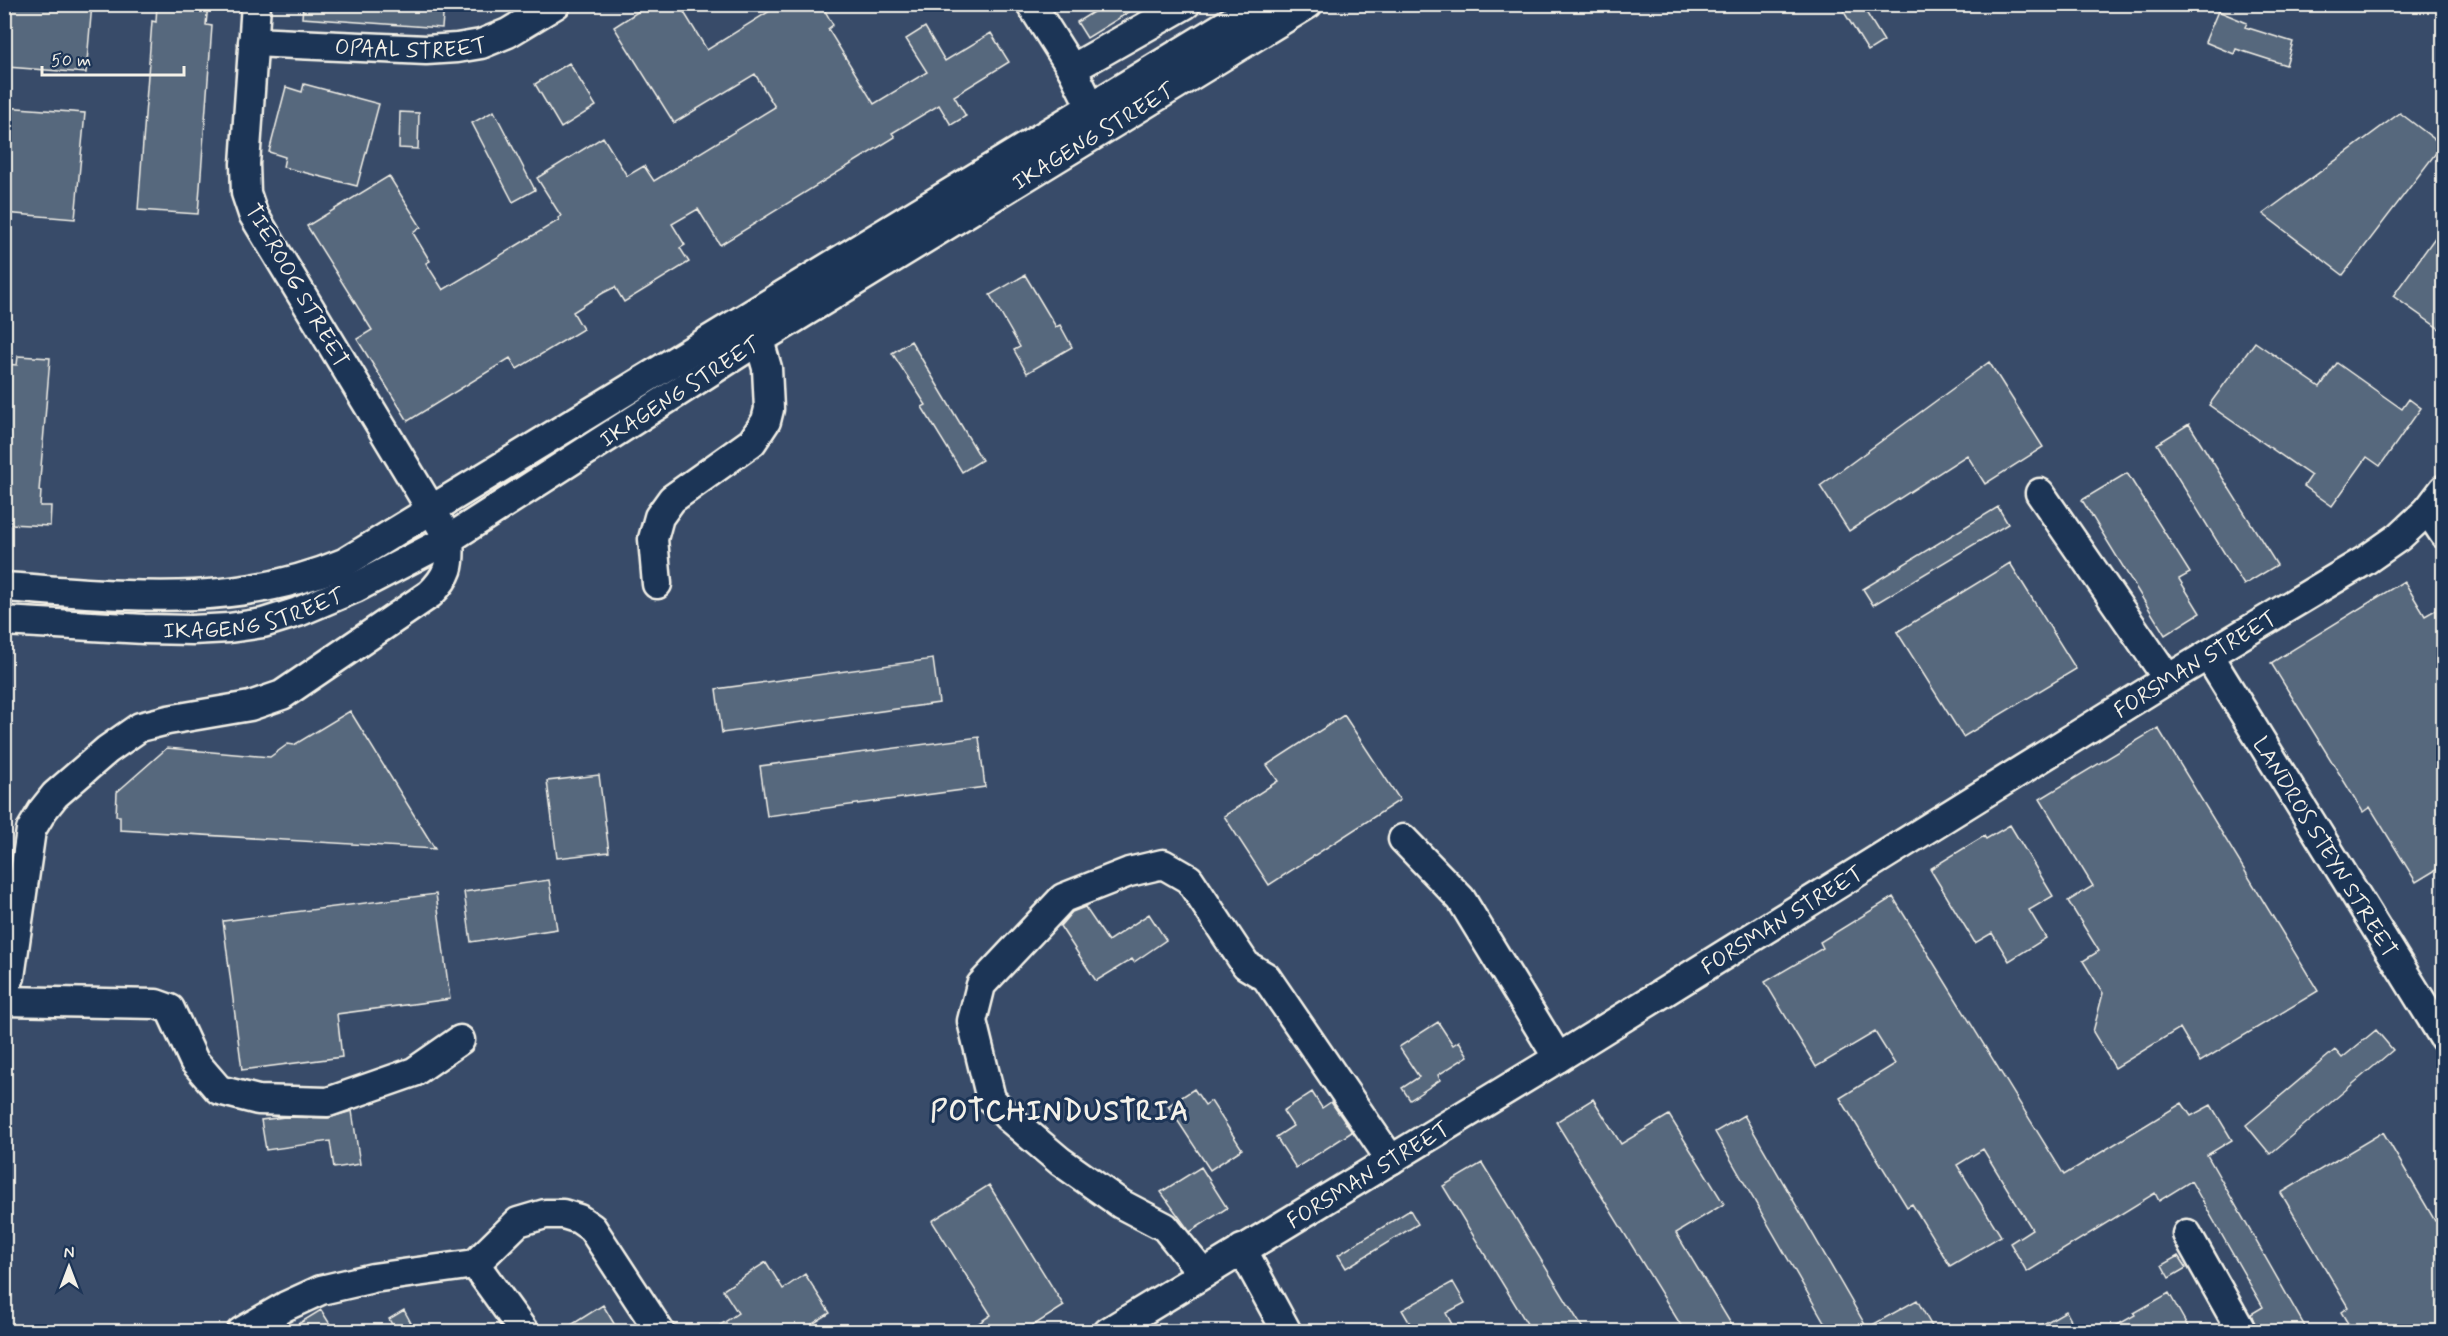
<svg xmlns="http://www.w3.org/2000/svg" width="2448" height="1336" font-family="Mynerve,sans-serif">
	<style>
		.built { fill: #374c69 }
		.building { fill: #56677d; stroke: #f4f1e8; stroke-width: 1.5 }
		.lines { fill: none; stroke-linecap: round; stroke-linejoin: round }
		.minor-casing { stroke: #f4f1e8; stroke-width: 33 }
		.minor { stroke: #1d3557; stroke-width: 28 }
		.labels { text-anchor: middle; stroke-width: 6; stroke-linejoin: round; paint-order: stroke }
		.street-label { font-size: 22px; fill: #f4f1e8; stroke: #1d3557 }
		.district-label { font-size: 28px; font-weight: bold; letter-spacing: 1.5px; fill: #f4f1e8; stroke: #1d3557 }
	</style>
	<rect width="100%" height="100%" fill="#2a4060"/>
	<filter id="ink" filterUnits="userSpaceOnUse"><feTurbulence type="fractalNoise" baseFrequency=".0167" numOctaves="2"/><feDisplacementMap in="SourceGraphic" scale="12" xChannelSelector="R" yChannelSelector="G"/><feConvolveMatrix kernelMatrix="1 2 1 2 8 2 1 2 1" color-interpolation-filters="sRGB"/></filter>
	<g filter="url(#ink)">
		<path class="built" d="M 5,5 L 2443,5 L 2443,1331 L 5,1331 Z"/>
		<path class="building" d="M 12,4 L 92,4 L 86,73 L 7,67 Z
			M 157,4 L 208,4 L 206,25 L 212,26 L 198,214 L 138,210 L 152,21 L 156,22 Z
			M 303,4 L 444,4 L 442,28 L 302,18 Z
			M 650,4 L 679,4 L 707,50 L 781,4 L 821,4 L 833,25 L 828,29 L 874,104 L 927,72 L 906,39 L 925,27 L 945,61 L 991,33 L 1009,62 L 954,96 L 966,116 L 951,125 L 939,105 L 892,133 L 895,137 L 720,245 L 698,209 L 672,224 L 685,245 L 680,248 L 689,262 L 624,302 L 615,287 L 603,293 L 573,312 L 583,329 L 517,369 L 510,358 L 408,421 L 357,339 L 372,330 L 307,226 L 389,176 L 421,227 L 413,233 L 430,261 L 426,263 L 443,290 L 559,220 L 558,218 L 561,216 L 537,178 L 603,137 L 627,176 L 644,166 L 654,181 L 775,107 L 755,74 L 674,123 L 614,27 Z
			M 1106,4 L 1142,4 L 1087,38 L 1077,22 Z
			M 1839,4 L 1861,4 L 1884,41 L 1868,51 Z
			M 2218,11 L 2247,23 L 2245,27 L 2293,42 L 2286,65 L 2236,49 L 2234,54 L 2205,42 Z
			M 569,63 L 596,106 L 561,128 L 535,84 Z
			M 304,84 L 379,104 L 357,186 L 283,167 L 285,157 L 269,152 L 286,87 L 302,92 Z
			M 4,107 L 85,113 L 75,219 L 4,213 Z
			M 494,111 L 535,190 L 513,202 L 472,123 Z
			M 400,112 L 419,113 L 418,149 L 399,148 Z
			M 2400,113 L 2442,145 L 2343,275 L 2263,214 Z
			M 2444,225 L 2444,332 L 2393,296 Z
			M 1025,275 L 1056,327 L 1060,325 L 1072,347 L 1027,373 L 1014,350 L 1020,347 L 990,295 Z
			M 911,341 L 982,460 L 962,472 L 922,407 L 926,405 L 892,353 Z
			M 2255,342 L 2320,387 L 2337,363 L 2402,409 L 2409,399 L 2421,408 L 2380,466 L 2367,457 L 2332,506 L 2304,486 L 2311,476 L 2209,405 Z
			M 18,356 L 50,358 L 39,491 L 41,491 L 40,506 L 51,506 L 50,526 L 9,524 L 9,515 L 4,515 L 4,364 L 17,365 Z
			M 1989,362 L 2043,447 L 1985,484 L 1967,455 L 1849,531 L 1820,486 Z
			M 2189,424 L 2277,565 L 2244,585 L 2157,444 Z
			M 2127,473 L 2190,573 L 2179,579 L 2200,613 L 2165,635 L 2082,500 Z
			M 1998,507 L 2008,524 L 1873,605 L 1863,589 Z
			M 2010,563 L 2076,669 L 1963,737 L 1897,632 Z
			M 2404,581 L 2425,616 L 2444,605 L 2444,865 L 2416,882 L 2370,807 L 2363,812 L 2271,663 Z
			M 933,659 L 939,703 L 722,733 L 716,689 Z
			M 350,711 L 435,849 L 120,830 L 120,816 L 116,816 L 117,792 L 167,748 L 270,757 L 288,744 L 294,745 Z
			M 1344,715 L 1400,800 L 1269,885 L 1224,816 L 1278,781 L 1267,765 Z
			M 2158,728 L 2318,991 L 2200,1062 L 2180,1028 L 2115,1068 L 2093,1032 L 2103,993 L 2083,961 L 2099,951 L 2068,901 L 2093,886 L 2040,799 Z
			M 979,737 L 985,787 L 767,816 L 760,766 Z
			M 599,775 L 609,852 L 557,858 L 547,781 Z
			M 2010,825 L 2053,896 L 2029,910 L 2046,938 L 2009,961 L 1992,933 L 1975,943 L 1930,869 L 1984,836 L 1986,839 Z
			M 549,880 L 557,929 L 471,942 L 464,892 Z
			M 436,894 L 450,999 L 337,1014 L 342,1057 L 242,1070 L 223,921 Z
			M 1893,897 L 2064,1175 L 2182,1103 L 2191,1116 L 2211,1105 L 2232,1140 L 2207,1155 L 2308,1332 L 2258,1332 L 2251,1314 L 2263,1307 L 2191,1181 L 2159,1201 L 2155,1193 L 2027,1272 L 2010,1243 L 2032,1229 L 1983,1149 L 1957,1165 L 2001,1236 L 1950,1266 L 1912,1204 L 1907,1207 L 1840,1098 L 1895,1064 L 1875,1032 L 1816,1067 L 1765,982 L 1823,948 L 1820,942 Z
			M 1085,907 L 1108,941 L 1149,914 L 1166,940 L 1134,962 L 1132,959 L 1096,981 L 1060,926 L 1072,912 Z
			M 1438,1022 L 1453,1045 L 1459,1041 L 1468,1056 L 1438,1075 L 1440,1080 L 1410,1100 L 1402,1088 L 1419,1077 L 1399,1047 Z
			M 2376,1030 L 2393,1050 L 2270,1154 L 2246,1125 L 2335,1050 L 2342,1058 Z
			M 1194,1089 L 1205,1105 L 1211,1101 L 1242,1149 L 1210,1170 L 1168,1106 Z
			M 1312,1092 L 1322,1108 L 1331,1102 L 1352,1132 L 1296,1168 L 1276,1137 L 1293,1126 L 1283,1111 Z
			M 1593,1099 L 1621,1144 L 1669,1115 L 1724,1204 L 1676,1233 L 1736,1332 L 1685,1332 L 1556,1122 Z
			M 352,1111 L 360,1164 L 334,1168 L 330,1141 L 266,1150 L 261,1120 L 285,1117 L 328,1118 Z
			M 1744,1115 L 1867,1328 L 1917,1300 L 1935,1332 L 1830,1332 L 1715,1132 Z
			M 2383,1132 L 2435,1221 L 2444,1216 L 2444,1332 L 2353,1332 L 2341,1312 L 2348,1307 L 2281,1193 Z
			M 1482,1163 L 1585,1332 L 1532,1332 L 1443,1186 Z
			M 1201,1167 L 1227,1208 L 1190,1232 L 1161,1192 Z
			M 989,1185 L 1064,1306 L 1023,1332 L 965,1332 L 991,1315 L 932,1221 Z
			M 1410,1210 L 1418,1224 L 1346,1268 L 1338,1255 Z
			M 2178,1256 L 2186,1268 L 2169,1278 L 2162,1265 Z
			M 766,1262 L 783,1289 L 805,1274 L 830,1313 L 800,1332 L 774,1332 L 770,1325 L 761,1332 L 710,1332 L 738,1313 L 723,1290 Z
			M 1453,1282 L 1465,1303 L 1446,1313 L 1456,1332 L 1415,1332 L 1402,1310 Z
			M 2169,1293 L 2191,1332 L 2105,1332 L 2135,1315 L 2134,1313 Z
			M 603,1305 L 619,1332 L 560,1332 Z
			M 321,1310 L 335,1332 L 285,1332 Z
			M 404,1310 L 411,1323 L 396,1332 L 389,1319 Z
			M 2066,1311 L 2077,1332 L 2029,1332 Z"/>
		<g class="lines">
			<g class="minor-casing">
				<g id="minor">
					<path d="M 1031,4 L 1072,69 L 1100,125"/>
					<path id="s1" d="M 253,42 L 426,50 L 457,48 L 481,44 L 508,33 L 556,4"/>
					<path d="M 1072,69 L 1186,4"/>
					<path d="M 2040,493 L 2168,679"/>
					<path d="M 2428,510 L 2444,534"/>
					<path d="M 657,584 L 653,539 L 659,517 L 672,499 L 752,442 L 766,421 L 769,409 L 767,368 L 759,340 L 750,326"/>
					<path d="M 4,587 C 121,595 233,610 344,563 L 1260,4"/>
					<path id="s2" d="M 4,621 L 144,629 L 192,630 L 229,628 L 263,623 L 298,612 L 355,588 L 449,539 L 759,340 L 1308,4"/>
					<path id="s3" d="M 2208,655 L 2444,1038"/>
					<path d="M 1403,839 L 1461,899 L 1558,1058"/>
					<path d="M 4,987 L 10,977 L 31,830 L 43,810 L 55,795 L 107,750 L 140,727 L 168,720 L 250,706 L 282,695 L 430,594 C 449,575 451,566 449,539 L 253,214 L 246,193 L 245,164 L 256,4"/>
					<path d="M 4,1001 L 156,1004 L 170,1009 L 194,1061 L 219,1090 L 258,1100 L 328,1102 L 414,1072 L 460,1040"/>
					<path d="M 2187,1234 L 2242,1332"/>
					<path d="M 1242,1249 L 1287,1332"/>
					<path d="M 475,1264 L 524,1332"/>
					<path d="M 1203,1274 L 1165,1227 L 1121,1204 L 1060,1161 L 1008,1117 L 991,1099 L 972,1021 L 981,985 L 1063,898 L 1129,872 L 1163,864 L 1189,879 L 1246,965 L 1266,977 L 1391,1160"/>
					<path d="M 241,1332 L 286,1306 L 321,1290 L 373,1278 L 475,1264 L 518,1222 L 545,1214 L 563,1214 L 579,1219 L 592,1228 L 660,1332"/>
					<path id="s4" d="M 1108,1332 L 1558,1058 L 2168,679 L 2366,560 L 2399,537 L 2428,510 L 2444,489"/>
				</g>
			</g>
			<use href="#minor" class="minor"/>
		</g>
	</g>
	<g class="labels">
		<g class="street-label">
			<text dy="8" stroke="none"><textPath href="#s1" startOffset="158">OPAAL STREET</textPath></text>
			<text dy="8" stroke="none"><textPath href="#s2" startOffset="1224">IKAGENG STREET</textPath></text>
			<text transform="translate(298 285) rotate(60)" y="8">TIEROOG STREET</text>
			<text dy="8" stroke="none"><textPath href="#s2" startOffset="738">IKAGENG STREET</textPath></text>
			<text dy="8" stroke="none"><textPath href="#s2" startOffset="252">IKAGENG STREET</textPath></text>
			<text dy="8" stroke="none"><textPath href="#s4" startOffset="1276">FORSMAN STREET</textPath></text>
			<text dy="8" stroke="none"><textPath href="#s3" startOffset="225">LANDROS STEYN STREET</textPath></text>
			<text dy="8" stroke="none"><textPath href="#s4" startOffset="790">FORSMAN STREET</textPath></text>
			<text dy="8" stroke="none"><textPath href="#s4" startOffset="304">FORSMAN STREET</textPath></text>
		</g>
		<g class="district-label">
			<text x="1060" y="1120">POTCHINDUSTRIA</text>
		</g>
	</g>
	<rect width="2448" height="1336" fill="none" stroke="#1d3557" stroke-width="24"/>
	<rect x="12" y="12" width="2424" height="1312" fill="none" stroke="#f4f1e8" stroke-width="2" filter="url(#ink)"/>
	<g transform="translate(69 1267)" stroke="#1d3557" stroke-width="4.5" paint-order="stroke">
	<path d="M0-4.5L10 22L0 15L-10 22Z" fill="#f4f1e8"/>
	<text y="-9" font-size="16" font-weight="bold" text-anchor="middle" fill="#f4f1e8">N</text>
	</g>
	<path d="M42 66v9h142v-9" fill="none" stroke="#f4f1e8" stroke-width="3"/>
	<text x="51" y="66" font-size="18" fill="#f4f1e8" stroke="#1d3557" stroke-width="4.5" paint-order="stroke">50 m</text>
</svg>
